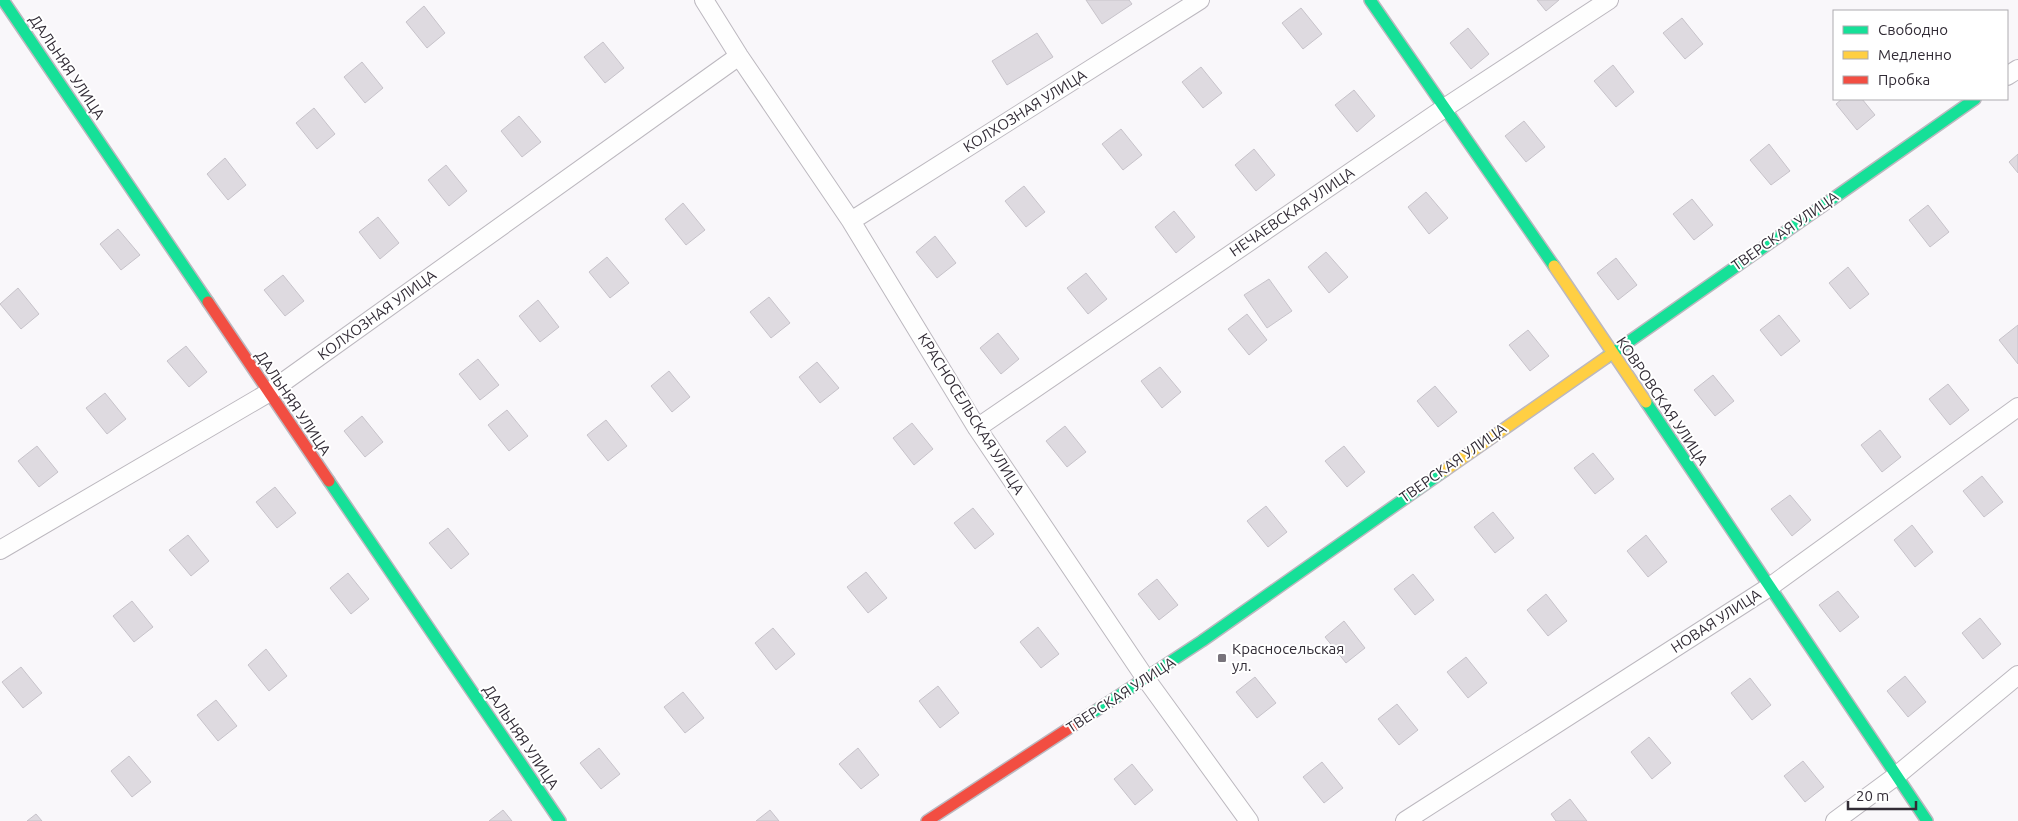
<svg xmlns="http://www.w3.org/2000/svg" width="2018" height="821" font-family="Ubuntu,sans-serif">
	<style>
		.building { fill: #dedae0; stroke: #c7c3ca }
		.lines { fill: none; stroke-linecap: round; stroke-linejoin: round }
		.street-casing { stroke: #bcb8bf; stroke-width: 20 }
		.fast-casing { stroke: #bcb8bf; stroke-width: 14 }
		.slow-casing { stroke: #bcb8bf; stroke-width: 14 }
		.jam-casing { stroke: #bcb8bf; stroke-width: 14 }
		.street { stroke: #fefefe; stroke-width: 18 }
		.fast { stroke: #16e098; stroke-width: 11 }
		.slow { stroke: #ffcf43; stroke-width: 11 }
		.jam { stroke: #f24e42; stroke-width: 11 }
		.poi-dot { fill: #78737b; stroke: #fff; stroke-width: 2 }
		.labels { text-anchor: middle; stroke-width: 4; stroke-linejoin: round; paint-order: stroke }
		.street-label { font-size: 15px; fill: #322c36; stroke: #fff }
		.poi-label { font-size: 15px; fill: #322c36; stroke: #fff; text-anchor: start }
	</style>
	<rect width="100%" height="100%" fill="#f9f7fa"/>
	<path class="building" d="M 1086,0 L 1129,0 L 1132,4 L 1102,24 Z
		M 1537,0 L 1559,0 L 1546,11 Z
		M 424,6 L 445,33 L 427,48 L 406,22 Z
		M 1301,8 L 1322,34 L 1303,49 L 1282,23 Z
		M 1682,18 L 1703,44 L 1685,59 L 1663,33 Z
		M 1468,28 L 1489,54 L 1471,69 L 1450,43 Z
		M 1037,33 L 1053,57 L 1007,85 L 992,61 Z
		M 603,42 L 624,68 L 605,83 L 584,57 Z
		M 362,62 L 383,88 L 365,103 L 344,77 Z
		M 1613,65 L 1634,92 L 1616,107 L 1594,81 Z
		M 1201,67 L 1222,93 L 1203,108 L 1182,82 Z
		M 1354,90 L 1375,116 L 1357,132 L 1335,105 Z
		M 1842,99 L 1862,99 L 1875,115 L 1857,130 L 1836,104 Z
		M 314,108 L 335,134 L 317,149 L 296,123 Z
		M 519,116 L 541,142 L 522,157 L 501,131 Z
		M 1524,121 L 1545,147 L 1526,162 L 1505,136 Z
		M 1121,129 L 1142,155 L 1123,170 L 1102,144 Z
		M 1769,144 L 1790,171 L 1771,185 L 1750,160 Z
		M 1254,149 L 1275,175 L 1256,191 L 1235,165 Z
		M 2018,154 L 2018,173 L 2009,162 Z
		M 225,158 L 246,185 L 228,200 L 207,174 Z
		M 446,165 L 467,191 L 449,206 L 428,180 Z
		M 1024,186 L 1045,212 L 1026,227 L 1005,201 Z
		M 1426,192 L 1448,218 L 1429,234 L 1408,207 Z
		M 1692,199 L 1713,225 L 1694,240 L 1673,214 Z
		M 683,203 L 705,230 L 686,245 L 665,219 Z
		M 1928,205 L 1949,232 L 1930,247 L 1909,220 Z
		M 1174,211 L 1195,237 L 1176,253 L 1155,227 Z
		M 378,217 L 399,243 L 380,259 L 359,232 Z
		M 118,229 L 140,255 L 121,270 L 100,244 Z
		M 935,236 L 956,263 L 937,278 L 916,252 Z
		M 1326,252 L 1348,277 L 1329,293 L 1308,267 Z
		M 607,257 L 629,283 L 610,298 L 589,272 Z
		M 1616,258 L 1637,285 L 1618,300 L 1597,273 Z
		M 1848,267 L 1869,294 L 1850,309 L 1829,283 Z
		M 1086,273 L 1107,299 L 1088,314 L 1067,288 Z
		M 283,275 L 304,301 L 285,316 L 264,290 Z
		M 1269,279 L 1292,311 L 1267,328 L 1244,295 Z
		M 18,288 L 39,314 L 21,329 L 0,304 Z
		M 769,297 L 790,323 L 771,338 L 750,312 Z
		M 538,300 L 559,327 L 540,342 L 519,316 Z
		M 1247,314 L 1267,340 L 1249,355 L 1228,329 Z
		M 1779,315 L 1800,341 L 1781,356 L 1760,330 Z
		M 2018,325 L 2018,364 L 1999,340 Z
		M 1528,330 L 1549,356 L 1530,371 L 1509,345 Z
		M 998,333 L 1019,359 L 1001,374 L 980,348 Z
		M 186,346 L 207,372 L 189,387 L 167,361 Z
		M 478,359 L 499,385 L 480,400 L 459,374 Z
		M 817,362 L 839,388 L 820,403 L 799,377 Z
		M 1160,367 L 1181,392 L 1162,408 L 1141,381 Z
		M 669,371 L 690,397 L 672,412 L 651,386 Z
		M 1713,375 L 1734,401 L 1715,416 L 1694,390 Z
		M 1948,384 L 1969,410 L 1950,425 L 1929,399 Z
		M 1435,386 L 1457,412 L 1438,427 L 1417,401 Z
		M 105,393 L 126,419 L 107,434 L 86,408 Z
		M 507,410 L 528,436 L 509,451 L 488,425 Z
		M 362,416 L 383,442 L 365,457 L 344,431 Z
		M 606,420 L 627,446 L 608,461 L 587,435 Z
		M 912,423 L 933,449 L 914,465 L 893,438 Z
		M 1065,426 L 1086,452 L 1067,467 L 1046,441 Z
		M 1880,430 L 1901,457 L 1882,472 L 1861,445 Z
		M 37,446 L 58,472 L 39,487 L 18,461 Z
		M 1344,446 L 1365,472 L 1347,487 L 1325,461 Z
		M 1593,453 L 1614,479 L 1595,494 L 1574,468 Z
		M 1982,476 L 2003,502 L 1984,517 L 1963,491 Z
		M 275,487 L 296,513 L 277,528 L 256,502 Z
		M 1790,495 L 1811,520 L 1792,536 L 1771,509 Z
		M 1266,506 L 1287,532 L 1268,547 L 1247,521 Z
		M 973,508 L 994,534 L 975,549 L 954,523 Z
		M 1493,512 L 1514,538 L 1495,553 L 1474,527 Z
		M 1912,525 L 1933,552 L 1915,567 L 1894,540 Z
		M 448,528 L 469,554 L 451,569 L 429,543 Z
		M 188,535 L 209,561 L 191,576 L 169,550 Z
		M 1646,535 L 1667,562 L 1648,577 L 1627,551 Z
		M 866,572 L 887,598 L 868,613 L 847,587 Z
		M 348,573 L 369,599 L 351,614 L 330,588 Z
		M 1413,574 L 1434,600 L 1415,615 L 1394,589 Z
		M 1157,579 L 1178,605 L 1159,620 L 1138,594 Z
		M 1838,591 L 1859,617 L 1840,632 L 1819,605 Z
		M 1546,594 L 1567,621 L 1548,636 L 1527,610 Z
		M 132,601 L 153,627 L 134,642 L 113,616 Z
		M 1980,618 L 2001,644 L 1983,659 L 1962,633 Z
		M 1344,621 L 1365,648 L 1346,663 L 1325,637 Z
		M 1038,627 L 1059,654 L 1041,668 L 1020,642 Z
		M 773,628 L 795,654 L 776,670 L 755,643 Z
		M 266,649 L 287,676 L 269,691 L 248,665 Z
		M 1466,657 L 1487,683 L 1468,698 L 1447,672 Z
		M 21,667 L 42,693 L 23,708 L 2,682 Z
		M 1905,676 L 1926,702 L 1908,717 L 1887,691 Z
		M 1255,677 L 1276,703 L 1257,718 L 1236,692 Z
		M 1750,678 L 1771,705 L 1752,720 L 1731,693 Z
		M 938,686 L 959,713 L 940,728 L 919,701 Z
		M 683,692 L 704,718 L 685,733 L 664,707 Z
		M 216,700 L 237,726 L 218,741 L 197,715 Z
		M 1397,704 L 1418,730 L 1399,745 L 1378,719 Z
		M 1649,737 L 1671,763 L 1652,779 L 1631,752 Z
		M 599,748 L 620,774 L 601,789 L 580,763 Z
		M 858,748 L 879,775 L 861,789 L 839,764 Z
		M 129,756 L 151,782 L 132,797 L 111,771 Z
		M 1803,761 L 1824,787 L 1805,802 L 1784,776 Z
		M 1322,762 L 1343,788 L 1324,803 L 1303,777 Z
		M 1132,764 L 1153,790 L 1135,805 L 1114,779 Z
		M 1570,799 L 1587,821 L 1556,821 L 1551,814 Z
		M 503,810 L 512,821 L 489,821 Z
		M 770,810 L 779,821 L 756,821 Z
		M 36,814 L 42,821 L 27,821 Z"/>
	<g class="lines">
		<g class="street-casing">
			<path id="street" d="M 704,0 L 739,56 L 851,221 L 977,428 L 1146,679 L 1249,821
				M 2007,76 L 2018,69
				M 851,221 L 1200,0
				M 977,428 L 1446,107 L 1609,0
				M 0,550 L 268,393 L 739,56
				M 1405,821 L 1771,586 L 2018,407
				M 1835,821 L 1896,776 L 2018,675"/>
		</g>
		<g class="fast-casing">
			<path id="fast" d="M 3,0 L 208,302
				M 1370,0 L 1554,266
				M 1607,357 L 1975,99
				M 1646,402 L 1927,821
				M 329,481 L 560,821
				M 1077,723 L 1202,641 L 1444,471"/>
		</g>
		<g class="slow-casing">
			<path id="slow" d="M 1554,266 L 1646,402
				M 1444,471 L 1607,357"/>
		</g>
		<g class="jam-casing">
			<path id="jam" d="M 208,302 L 329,481
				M 927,821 L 1077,723"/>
		</g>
		<use href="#street" class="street"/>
		<use href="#fast" class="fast"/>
		<use href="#slow" class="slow"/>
		<use href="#jam" class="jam"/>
	</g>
	<rect class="poi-dot" x="1217" y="653" width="10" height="10" rx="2.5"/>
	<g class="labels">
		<g class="street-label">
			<text transform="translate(67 67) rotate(56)" y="5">ДАЛЬНЯЯ УЛИЦА</text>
			<text transform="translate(1025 111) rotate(-32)" y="5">КОЛХОЗНАЯ УЛИЦА</text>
			<text transform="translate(1292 212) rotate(-34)" y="5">НЕЧАЕВСКАЯ УЛИЦА</text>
			<text transform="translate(1785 231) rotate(-35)" y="5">ТВЕРСКАЯ УЛИЦА</text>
			<text transform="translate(377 315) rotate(-36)" y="5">КОЛХОЗНАЯ УЛИЦА</text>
			<text transform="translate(1662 401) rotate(56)" y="5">КОВРОВСКАЯ УЛИЦА</text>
			<text transform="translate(293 403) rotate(56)" y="5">ДАЛЬНЯЯ УЛИЦА</text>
			<text transform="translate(971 414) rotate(58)" y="5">КРАСНОСЕЛЬСКАЯ УЛИЦА</text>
			<text transform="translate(1453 463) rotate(-35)" y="5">ТВЕРСКАЯ УЛИЦА</text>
			<text transform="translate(1716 621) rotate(-33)" y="5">НОВАЯ УЛИЦА</text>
			<text transform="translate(1121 695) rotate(-33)" y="5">ТВЕРСКАЯ УЛИЦА</text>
			<text transform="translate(521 737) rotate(56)" y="5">ДАЛЬНЯЯ УЛИЦА</text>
		</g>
		<g class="poi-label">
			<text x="1232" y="654">Красносельская<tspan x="1232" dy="17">ул.</tspan></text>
		</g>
	</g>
	<rect x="1833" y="10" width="175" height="90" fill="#ffffff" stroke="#adabaf"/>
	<rect x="1843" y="26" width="25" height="8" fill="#16e098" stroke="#adabaf"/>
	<text x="1878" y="35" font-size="15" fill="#322c36">Свободно</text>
	<rect x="1843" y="51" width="25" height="8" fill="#ffcf43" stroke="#adabaf"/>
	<text x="1878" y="60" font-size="15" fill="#322c36">Медленно</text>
	<rect x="1843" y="76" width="25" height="8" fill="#f24e42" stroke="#adabaf"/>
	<text x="1878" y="85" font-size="15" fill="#322c36">Пробка</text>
	<path d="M1848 801v8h68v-8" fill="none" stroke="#322c36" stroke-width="2.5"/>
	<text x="1856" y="801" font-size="15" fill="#322c36" stroke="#ffffff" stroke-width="4" paint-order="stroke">20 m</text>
</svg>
